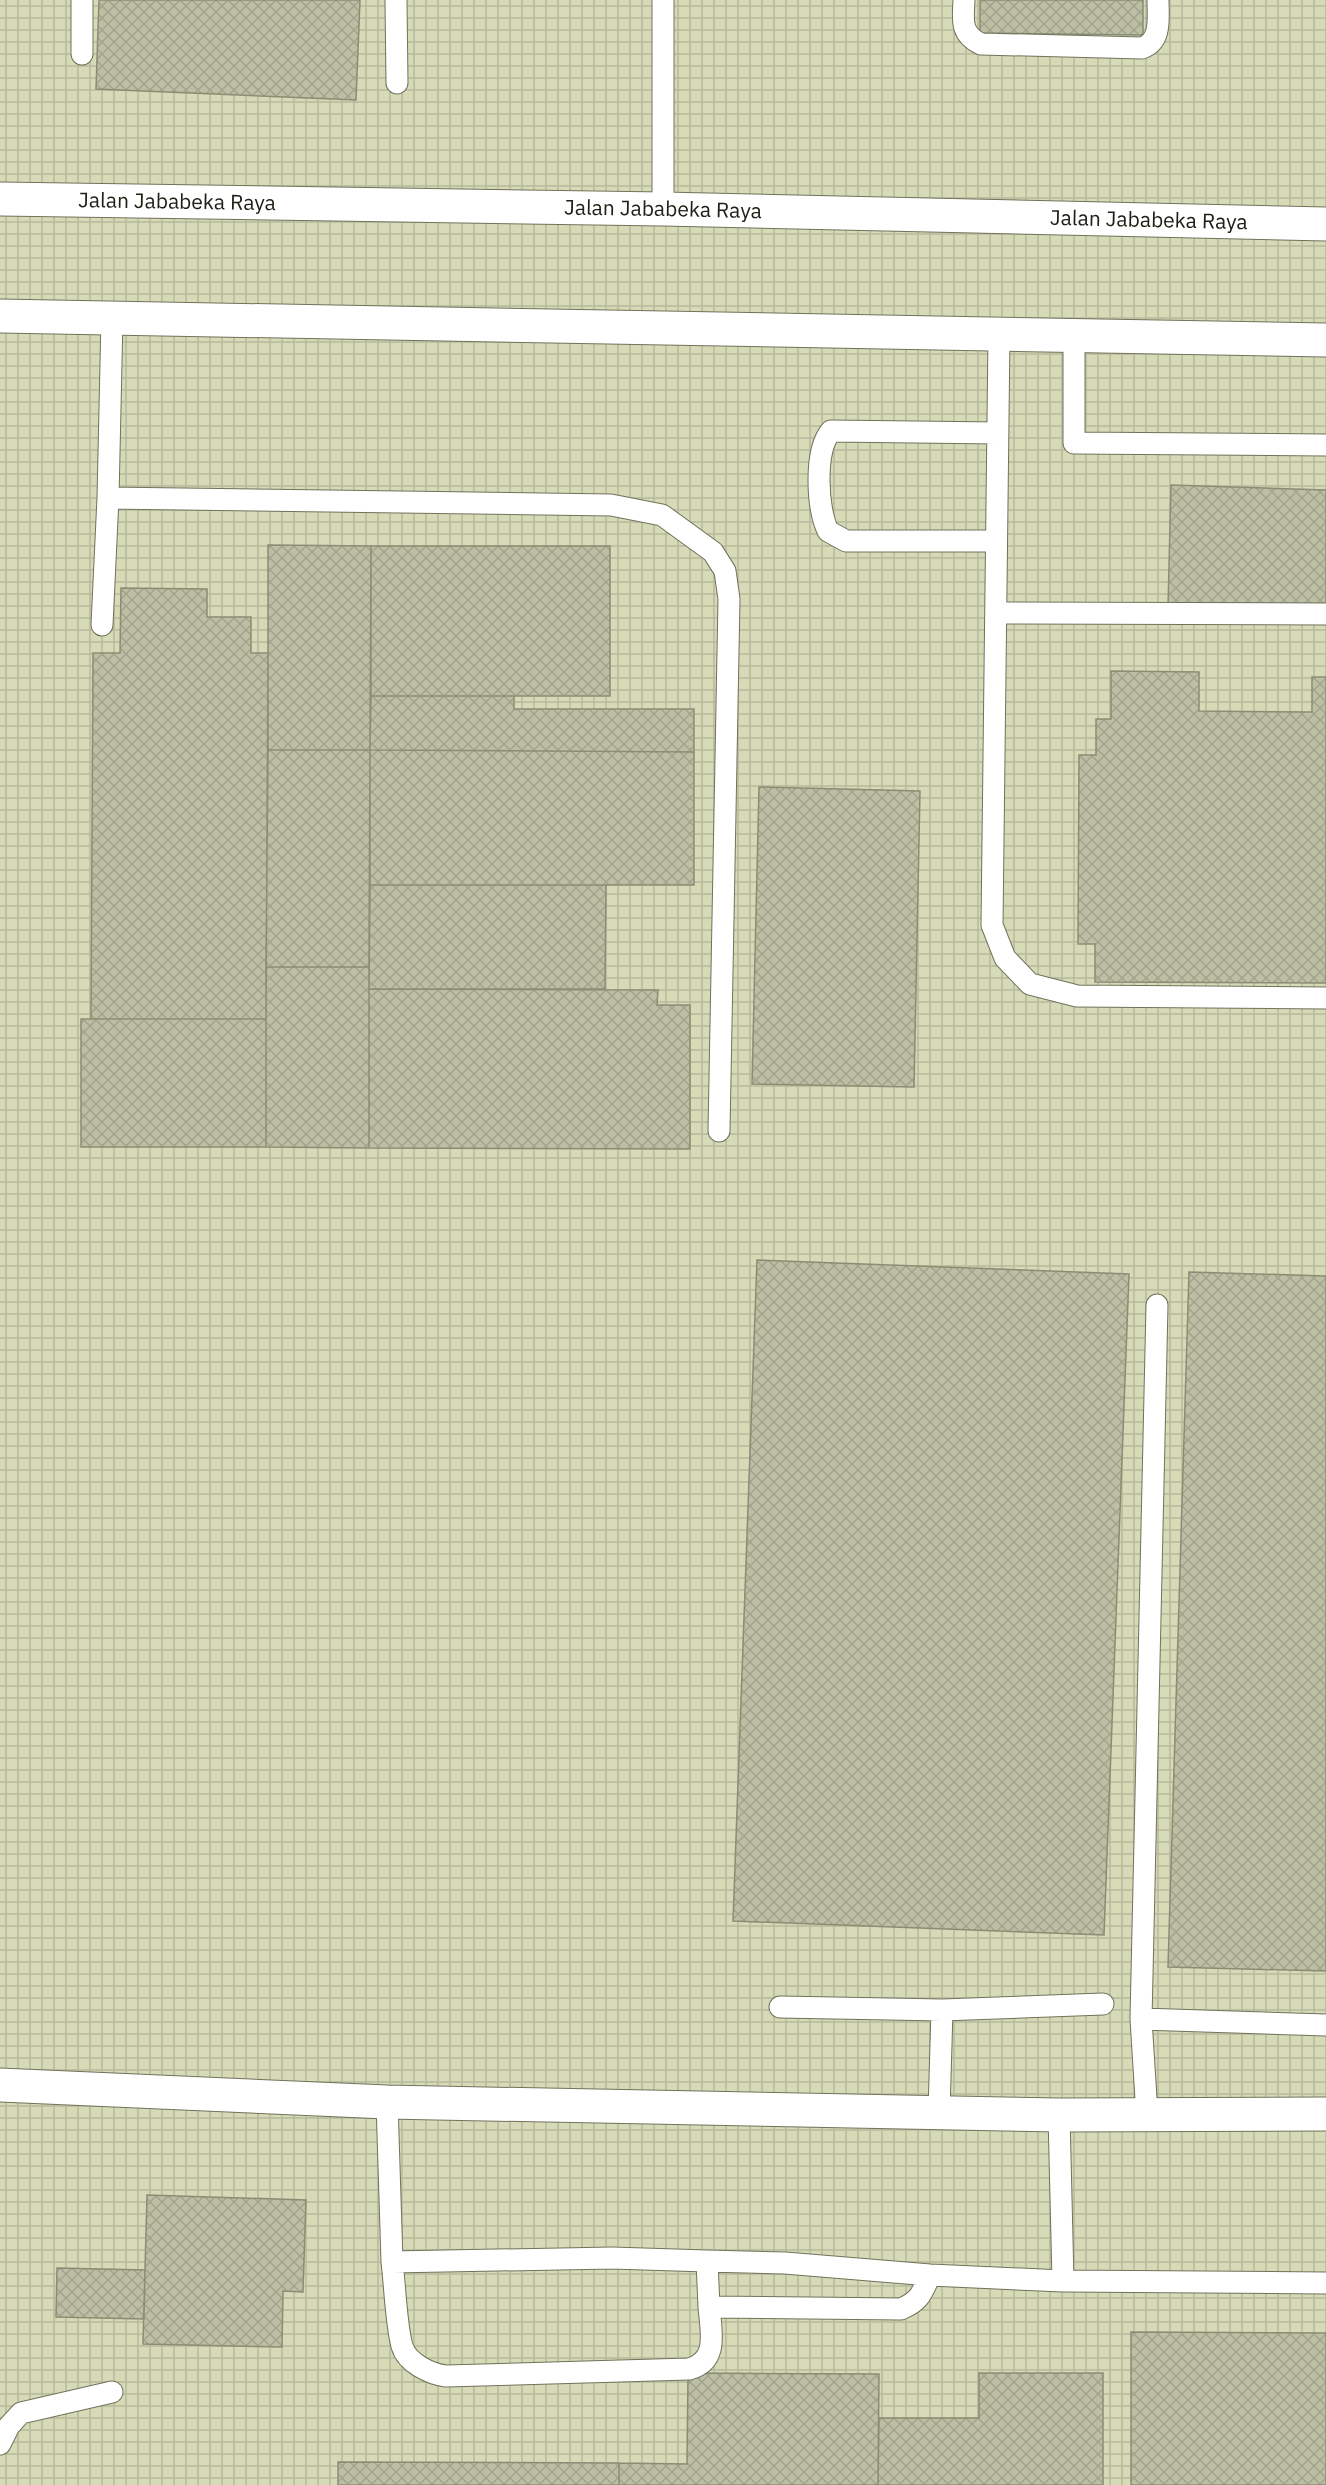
<svg xmlns="http://www.w3.org/2000/svg" width="1326" height="2485" font-family="'IBM Plex Sans',sans-serif">
	<style>
		.industrial { fill: url(#industrial-grid) }
		.building { fill: url(#building-cross-hatch); stroke: #8a8d74; stroke-width: 1.5 }
		.lines { fill: none; stroke-linecap: round; stroke-linejoin: round }
		.lane-casing { stroke: #70735a; stroke-width: 23 }
		.street-casing { stroke: #70735a; stroke-width: 35 }
		.secondary-casing { stroke: #70735a; stroke-width: 35 }
		.lane { stroke: #fff; stroke-width: 21 }
		.street { stroke: #fff; stroke-width: 33 }
		.secondary { stroke: #fff; stroke-width: 33 }
		.labels { text-anchor: middle; stroke-width: 4.5; stroke-linejoin: round; paint-order: stroke }
		.street-label { font-size: 21px; fill: #202116; stroke: #fff }
	</style>
	<defs>
		<pattern id="industrial-grid" width="8" height="8" patternUnits="userSpaceOnUse" patternTransform="scale(1.5)"><rect width="8" height="8" fill="#d6dab7"/><path d="M0 4h8M4 0v8" fill="none" stroke="#b7bb9d"/></pattern>
		<pattern id="building-cross-hatch" width="8" height="8" patternUnits="userSpaceOnUse" patternTransform="scale(1.5)"><rect width="8" height="8" fill="#bcbfa4"/><path d="M0 0l8 8M0 8l8-8" fill="none" stroke="#a1a48c"/></pattern>
	</defs>
	<rect width="100%" height="100%" fill="#e2e5ca"/>
	<path class="industrial" d="M 0,0 L 1326,0 L 1326,2485 L 0,2485 Z"/>
	<path class="building" d="M 99,0 L 360,0 L 356,100 L 96,89 Z
		M 980,0 L 1143,0 L 1143,35 L 980,33 Z
		M 1171,485 L 1326,490 L 1326,612 L 1168,607 Z
		M 268,545 L 371,546 L 370,750 L 268,750 Z
		M 371,546 L 610,546 L 610,696 L 371,696 Z
		M 121,588 L 207,589 L 207,617 L 251,617 L 251,653 L 268,653 L 266,1019 L 91,1019 L 93,653 L 120,653 Z
		M 1111,671 L 1199,672 L 1199,711 L 1312,712 L 1312,677 L 1326,677 L 1326,983 L 1095,982 L 1095,944 L 1078,944 L 1079,755 L 1096,755 L 1096,719 L 1111,719 Z
		M 371,696 L 514,696 L 514,709 L 694,709 L 694,752 L 370,750 Z
		M 268,750 L 370,750 L 369,967 L 266,967 Z
		M 370,750 L 694,752 L 694,885 L 370,885 Z
		M 759,787 L 920,791 L 914,1087 L 752,1084 Z
		M 370,885 L 606,885 L 605,989 L 369,989 Z
		M 266,967 L 369,967 L 369,1148 L 266,1147 Z
		M 369,989 L 658,990 L 657,1005 L 690,1005 L 690,1149 L 369,1148 Z
		M 81,1019 L 266,1019 L 266,1147 L 81,1147 Z
		M 757,1260 L 1129,1274 L 1104,1935 L 733,1921 Z
		M 1189,1272 L 1326,1276 L 1326,1971 L 1168,1967 Z
		M 147,2195 L 306,2200 L 303,2292 L 283,2291 L 282,2347 L 143,2344 Z
		M 57,2268 L 145,2270 L 144,2319 L 56,2317 Z
		M 1131,2332 L 1326,2333 L 1326,2485 L 1131,2485 Z
		M 688,2373 L 879,2374 L 878,2485 L 619,2485 L 619,2463 L 687,2464 Z
		M 979,2373 L 1103,2373 L 1103,2485 L 878,2485 L 879,2418 L 979,2418 Z
		M 338,2462 L 619,2463 L 619,2485 L 338,2485 Z"/>
	<g class="lines">
		<g class="lane-casing">
			<path id="lane" d="M 82,0 L 82,54
				M 396,0 L 397,83
				M 663,0 L 663,209
				M 964,0 C 963,20 960,34 981,44 L 1142,48 C 1162,41 1158,18 1158,0
				M 999,335 L 992,925 L 1005,958 L 1030,984 L 1077,996 L 1326,998
				M 1074,335 L 1074,443 L 1326,445
				M 108,498 L 611,505 L 662,515 L 713,552 L 725,571 L 729,599 L 719,1131
				M 996,541 L 846,541 L 828,531 C 817,508 814,451 831,431 L 998,433
				M 996,613 L 1326,614
				M 102,625 L 108,498 L 112,318
				M 780,2007 L 942,2010 L 1103,2004
				M 1141,2019 L 1326,2025
				M 387,2102 L 392,2262
				M 939,2112 L 942,2010
				M 1059,2115 L 1063,2281 L 1326,2283
				M 1147,2115 L 1141,2019 L 1157,1305
				M 707,2261 L 709,2307
				M 930,2275 C 922,2293 920,2301 901,2309 L 709,2307 C 711,2332 719,2361 689,2369 L 446,2376 C 430,2374 407,2363 402,2346 C 396,2324 395,2286 392,2262 L 612,2258 L 707,2261 L 785,2263 L 930,2275 L 1063,2281
				M 0,2444 L 9,2426 L 21,2413 L 112,2392"/>
		</g>
		<g class="street-casing">
			<path id="street" d="M 0,2085 L 387,2102 L 1059,2115 L 1326,2114"/>
		</g>
		<g class="secondary-casing">
			<g id="secondary">
				<path id="s1" d="M 0,199 L 663,209 L 1326,224"/>
				<path d="M 0,316 L 1326,340"/>
			</g>
		</g>
		<use href="#lane" class="lane"/>
		<use href="#street" class="street"/>
		<use href="#secondary" class="secondary"/>
	</g>
	<g class="labels">
		<g class="street-label">
			<text dy="7" stroke="none"><textPath href="#s1" startOffset="177">Jalan Jababeka Raya</textPath></text>
			<text dy="7" stroke="none"><textPath href="#s1" startOffset="663">Jalan Jababeka Raya</textPath></text>
			<text dy="7" stroke="none"><textPath href="#s1" startOffset="1149">Jalan Jababeka Raya</textPath></text>
		</g>
	</g>
</svg>
